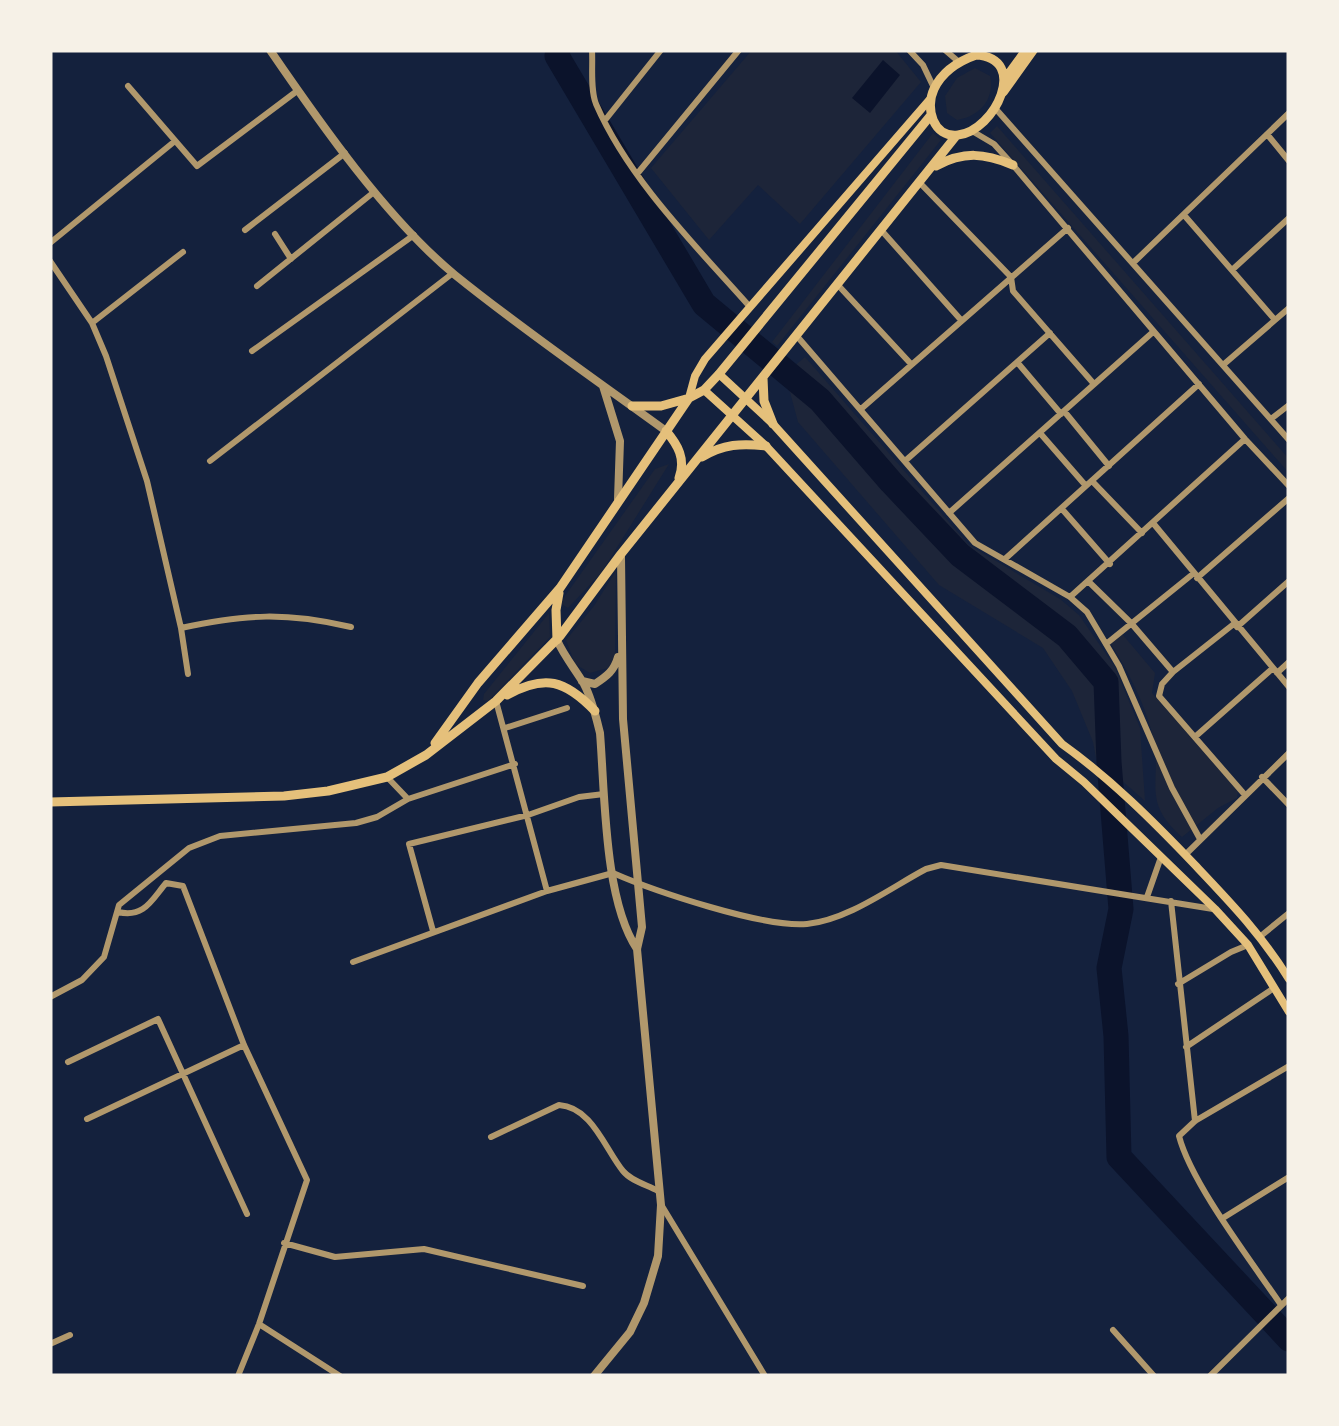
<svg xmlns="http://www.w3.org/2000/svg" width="1339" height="1426" font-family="'DM Sans',sans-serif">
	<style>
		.green { fill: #1d2539 }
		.water { fill: #0b132b }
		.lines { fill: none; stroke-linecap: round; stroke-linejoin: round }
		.river { stroke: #0b132b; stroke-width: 25 }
		.minor { stroke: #b1986c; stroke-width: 6 }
		.tertiary { stroke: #b1986c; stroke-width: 8 }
		.secondary { stroke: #e5c07b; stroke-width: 8 }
		.primary { stroke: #e5c07b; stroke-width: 9 }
	</style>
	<rect width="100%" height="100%" fill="#14213d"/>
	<path class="green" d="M 752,50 L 895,50 L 921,82 L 800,224 L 758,185 L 709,240 L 651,168 Z
		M 975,68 L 990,76 C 995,99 980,116 957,120 L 947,113 L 945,96 L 957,78 Z
		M 997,126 L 1289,459 L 1289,473 L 990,133 Z
		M 933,133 L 941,140 L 777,346 L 772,342 Z
		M 805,357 L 969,545 L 1060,599 L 1079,615 L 1115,667 L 1140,728 L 1145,801 L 1096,758 L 1093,742 L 1072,691 L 1043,648 L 939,585 L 798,422 L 787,381 L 792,368 Z
		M 669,464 L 601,573 L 568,608 L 560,603 L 655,469 Z
		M 616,571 L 615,658 L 608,668 L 590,673 L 575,664 L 566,640 L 594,606 Z
		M 549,613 L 550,637 L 488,701 L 483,700 L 484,694 Z
		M 1117,635 L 1123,635 L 1155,673 L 1152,693 L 1238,791 L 1237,798 L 1218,808 L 1182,837 C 1140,800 1163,782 1153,737 C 1146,706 1128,671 1111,644 Z"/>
	<path class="water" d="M 883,60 L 900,75 L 870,113 L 852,98 Z"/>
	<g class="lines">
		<path class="river" d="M 558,50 L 557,56 L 704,304 L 820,400 L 891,482 L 960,555 L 1067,636 L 1106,682 L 1109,762 L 1121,909 L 1109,968 L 1116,1036 L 1119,1157 L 1289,1339"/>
		<path class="minor" d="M 592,50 C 593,66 590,89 596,104 C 629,180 696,246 750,307
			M 909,50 L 923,65 L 934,88
			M 945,50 L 959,62
			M 128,86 L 197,166 L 297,91
			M 995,108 L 1289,440
			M 606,119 L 661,50
			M 972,131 L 994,144 L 1013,165 L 1245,439 L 1289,486
			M 1267,134 L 1289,161
			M 637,174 L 739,50
			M 920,183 L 1011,277 L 1013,291 L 1094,384
			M 1184,215 L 1275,320
			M 245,230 L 345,153
			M 882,231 L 961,320
			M 275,234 L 291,259
			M 50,243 L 175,141
			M 50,261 L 92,323 L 106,356 L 147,481 L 181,628 L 188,674
			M 1133,263 L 1289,113
			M 1232,270 L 1289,218
			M 837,284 L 911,364
			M 257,286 L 374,192
			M 92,323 L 183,252
			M 796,335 L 975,543 L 1070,597 L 1087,612 L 1119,666 L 1172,788 L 1200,839
			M 252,351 L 414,235
			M 1017,362 L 1061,414
			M 1223,365 L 1289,308
			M 861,409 L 1068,228
			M 1064,411 L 1109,466
			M 1271,419 L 1289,405
			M 1040,433 L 1086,486
			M 210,461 L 453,273
			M 905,461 L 1050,333
			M 1092,481 L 1142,533
			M 1062,509 L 1110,564
			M 949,513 L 1153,332
			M 1153,523 L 1289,687
			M 1006,558 L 1199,384
			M 1197,578 L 1289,498
			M 1089,582 L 1131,623 L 1173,672 L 1162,684 L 1159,696 L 1245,795
			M 1070,597 L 1245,439
			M 1237,627 L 1289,581
			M 181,628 C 247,614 285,612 351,627
			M 1106,644 L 1194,573
			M 1173,672 L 1235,623
			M 1277,673 L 1289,662
			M 496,701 L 547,891
			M 505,728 L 567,708
			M 1196,736 L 1273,668
			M 387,777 L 408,799 L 515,764
			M 1262,777 L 1289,805
			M 1185,855 L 1289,753
			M 1147,897 L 1161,857
			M 1171,901 L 1195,1121
			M 118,912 C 144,918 151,901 166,883 L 183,886 L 244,1045 L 307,1180 L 259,1324 L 238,1376
			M 433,931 L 409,844 L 528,815 L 579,797 L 604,794
			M 1262,935 L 1289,913
			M 353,962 L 547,891 L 613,873 C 654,891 764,928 807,924 C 848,920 890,888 926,869 L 941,865 L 1213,909
			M 1178,984 L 1231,952 L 1248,945
			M 50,997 L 82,980 L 104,957 L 119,905 L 189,848 L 220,836 L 356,823 L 377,817 L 408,799
			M 1186,1047 L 1274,988
			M 68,1062 L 158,1019 L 247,1214
			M 87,1119 L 244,1045
			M 491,1137 L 559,1105 C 592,1107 605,1149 623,1171 C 631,1181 647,1185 658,1191
			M 662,1206 L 765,1376
			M 1223,1218 L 1289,1177
			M 284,1243 L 335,1257 L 424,1249 L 583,1286
			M 1281,1305 C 1252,1262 1191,1183 1179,1136 L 1195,1121 L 1289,1066
			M 259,1324 L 340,1376
			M 1113,1330 L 1154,1376
			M 50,1344 L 70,1335
			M 1210,1376 L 1289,1298"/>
		<path class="tertiary" d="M 270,50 C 320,123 387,219 455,275 C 523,330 596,380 666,431
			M 603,386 L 620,441 L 618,499
			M 557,640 C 564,656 575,669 584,684 C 592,699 596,717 600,733 C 605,794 604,900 637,949
			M 582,681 L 595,684 C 607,676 614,671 618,657
			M 594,1376 L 630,1332 L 644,1303 L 658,1256 L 661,1205 L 637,949 L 642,927 L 623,719 L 621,557"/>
		<path class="secondary" d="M 1004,92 L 1034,50
			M 719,374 L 773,424 L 1062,744 C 1111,779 1153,821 1195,865 C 1232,904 1260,933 1289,979
			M 704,390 L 766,446 L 1056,759 L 1084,782 L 1215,909 L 1248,945 L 1289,1012
			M 689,398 L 695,376 L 705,359 L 931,98"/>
		<path class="primary" d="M 976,55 C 1030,58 995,131 958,135 C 933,138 925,108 934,89 C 942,72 959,61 976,55 Z
			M 1005,79 L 1026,50
			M 936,166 C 964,151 984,153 1013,165
			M 763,378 L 764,401 L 773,424
			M 632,406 L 661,406 L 686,399
			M 666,431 C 678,445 686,459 679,478
			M 702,457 C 723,444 742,443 766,446
			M 557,640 L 556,610 L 559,593
			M 507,695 C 545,674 565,680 595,711
			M 435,743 L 478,683 L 560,588 L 689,398 L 704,390 L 719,374 L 931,115
			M 50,802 L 284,796 L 328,791 L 387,777 L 426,755 L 496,701 L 560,636 L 621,554 L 956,136"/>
	</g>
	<rect width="1339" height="1426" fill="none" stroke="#f6f1e7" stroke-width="105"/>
</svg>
